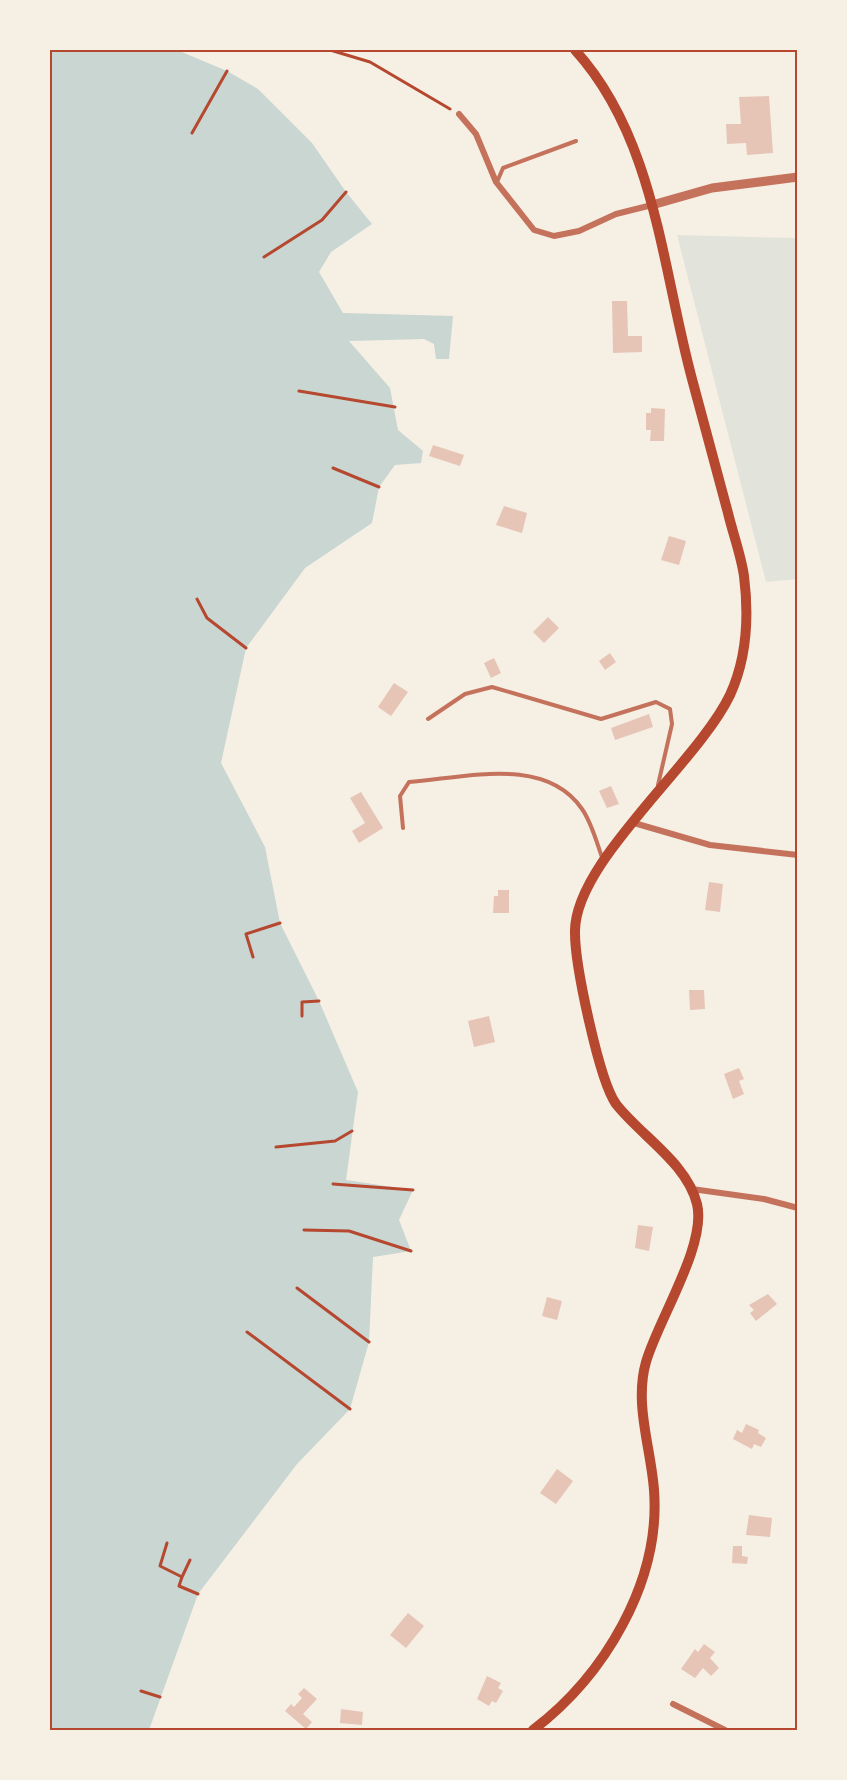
<svg xmlns="http://www.w3.org/2000/svg" width="847" height="1780" font-family="'Noto Sans',sans-serif">
	<style>
		.green { fill: #e2e4dc }
		.water { fill: #c9d6d2 }
		.building { fill: #e6c5b7 }
		.lines { fill: none; stroke-linecap: round; stroke-linejoin: round }
		.path { stroke: #b5482f; stroke-width: 3 }
		.service { stroke: #c5725c; stroke-width: 4 }
		.minor { stroke: #c5725c; stroke-width: 6 }
		.tertiary { stroke: #c5725c; stroke-width: 9 }
		.secondary { stroke: #b5482f; stroke-width: 10 }
		.neatline { fill: none; stroke: #b5482f; stroke-width: 2 }
	</style>
	<rect width="100%" height="100%" fill="#f6efe4"/>
	<path class="green" d="M 677,235 L 797,238 L 797,579 L 766,582 Z"/>
	<path class="water" d="M 50,50 L 177,50 L 227,71 L 258,89 L 312,143 L 346,192 L 372,224 L 331,252 L 319,272 L 343,313 L 453,316 L 449,359 L 436,359 L 434,344 L 424,339 L 349,341 L 390,388 L 398,430 L 423,451 L 421,463 L 395,465 L 379,487 L 372,523 L 305,568 L 246,648 L 221,763 L 265,847 L 280,923 L 319,1001 L 358,1092 L 346,1180 L 413,1190 L 399,1220 L 411,1251 L 373,1257 L 369,1342 L 350,1409 L 297,1464 L 198,1594 L 149,1730 L 50,1730 Z"/>
	<path class="building" d="M 769,96 L 773,153 L 747,155 L 746,143 L 727,144 L 726,124 L 741,124 L 739,97 Z
		M 612,301 L 627,301 L 628,336 L 642,336 L 642,352 L 613,353 Z
		M 651,408 L 665,409 L 664,441 L 650,441 L 651,430 L 646,430 L 646,413 L 651,413 Z
		M 433,445 L 464,455 L 460,466 L 429,456 Z
		M 504,506 L 527,513 L 522,533 L 496,525 Z
		M 669,536 L 686,541 L 679,565 L 661,560 Z
		M 548,617 L 559,628 L 544,643 L 533,632 Z
		M 610,653 L 616,662 L 605,670 L 599,661 Z
		M 494,658 L 501,673 L 491,678 L 484,663 Z
		M 394,683 L 408,692 L 391,716 L 378,707 Z
		M 649,714 L 653,727 L 615,740 L 611,728 Z
		M 611,786 L 619,804 L 607,808 L 599,791 Z
		M 361,792 L 383,828 L 359,843 L 352,831 L 365,823 L 350,798 Z
		M 709,882 L 723,884 L 720,912 L 705,910 Z
		M 498,890 L 509,890 L 509,913 L 493,913 L 494,896 L 498,896 Z
		M 689,990 L 704,990 L 705,1009 L 690,1010 Z
		M 489,1016 L 495,1042 L 474,1047 L 468,1021 Z
		M 739,1068 L 744,1079 L 739,1081 L 744,1094 L 733,1099 L 724,1074 Z
		M 638,1225 L 653,1227 L 649,1251 L 635,1248 Z
		M 768,1294 L 777,1304 L 756,1321 L 750,1313 L 754,1310 L 749,1305 Z
		M 547,1297 L 562,1301 L 557,1320 L 542,1316 Z
		M 746,1424 L 759,1430 L 758,1433 L 766,1438 L 761,1447 L 754,1444 L 752,1449 L 733,1439 L 737,1430 L 742,1433 Z
		M 557,1469 L 573,1481 L 556,1504 L 540,1493 Z
		M 749,1515 L 772,1518 L 770,1537 L 746,1535 Z
		M 733,1546 L 742,1546 L 742,1556 L 748,1557 L 747,1564 L 732,1563 Z
		M 408,1613 L 424,1626 L 406,1648 L 390,1635 Z
		M 704,1644 L 715,1652 L 710,1658 L 719,1668 L 711,1676 L 703,1668 L 695,1678 L 681,1669 L 695,1649 L 698,1652 Z
		M 487,1676 L 501,1683 L 498,1688 L 503,1691 L 496,1703 L 492,1701 L 489,1706 L 477,1699 Z
		M 304,1688 L 317,1699 L 303,1714 L 312,1722 L 306,1729 L 285,1711 L 291,1704 L 294,1707 L 302,1698 L 298,1694 Z
		M 341,1709 L 363,1712 L 362,1725 L 340,1723 Z"/>
	<g class="lines">
		<path class="path" d="M 330,50 L 370,62 L 450,109
			M 192,133 L 227,71
			M 264,257 L 322,220 L 346,192
			M 299,391 L 395,407
			M 333,468 L 379,487
			M 197,599 L 207,618 L 246,648
			M 253,957 L 246,934 L 280,923
			M 302,1016 L 302,1002 L 319,1001
			M 276,1147 L 335,1141 L 352,1131
			M 333,1184 L 413,1190
			M 304,1230 L 349,1231 L 411,1251
			M 297,1288 L 369,1342
			M 247,1332 L 350,1409
			M 167,1543 L 160,1566 L 182,1577 L 179,1586 L 198,1594
			M 182,1577 L 190,1560
			M 141,1691 L 160,1697"/>
		<path class="service" d="M 497,182 L 503,168 L 576,141
			M 428,719 L 465,694 L 492,687 L 601,719 L 656,702 L 670,709 L 672,724 L 658,785
			M 403,828 L 400,796 L 409,782 C 464,778 545,755 582,809 C 592,823 597,844 603,860"/>
		<path class="minor" d="M 459,114 L 476,134 L 496,182 L 534,230 L 554,236 L 579,231 L 616,214 L 652,205
			M 634,823 L 710,845 L 798,855
			M 692,1189 L 764,1199 L 798,1208
			M 673,1704 L 725,1730"/>
		<path class="tertiary" d="M 652,205 L 712,188 L 798,177"/>
		<path class="secondary" d="M 533,1730 C 604,1676 661,1582 654,1490 C 651,1448 634,1404 646,1362 C 658,1320 707,1245 697,1204 C 687,1163 641,1136 616,1104 C 599,1080 575,965 575,933 C 573,863 697,764 730,695 C 747,658 749,616 744,576 C 741,555 733,534 728,513 C 716,468 704,424 692,379 C 662,268 655,138 575,50"/>
	</g>
	<rect width="847" height="1780" fill="none" stroke="#f6efe4" stroke-width="102"/>
	<rect x="51" y="51" width="745" height="1678" class="neatline"/>
</svg>
